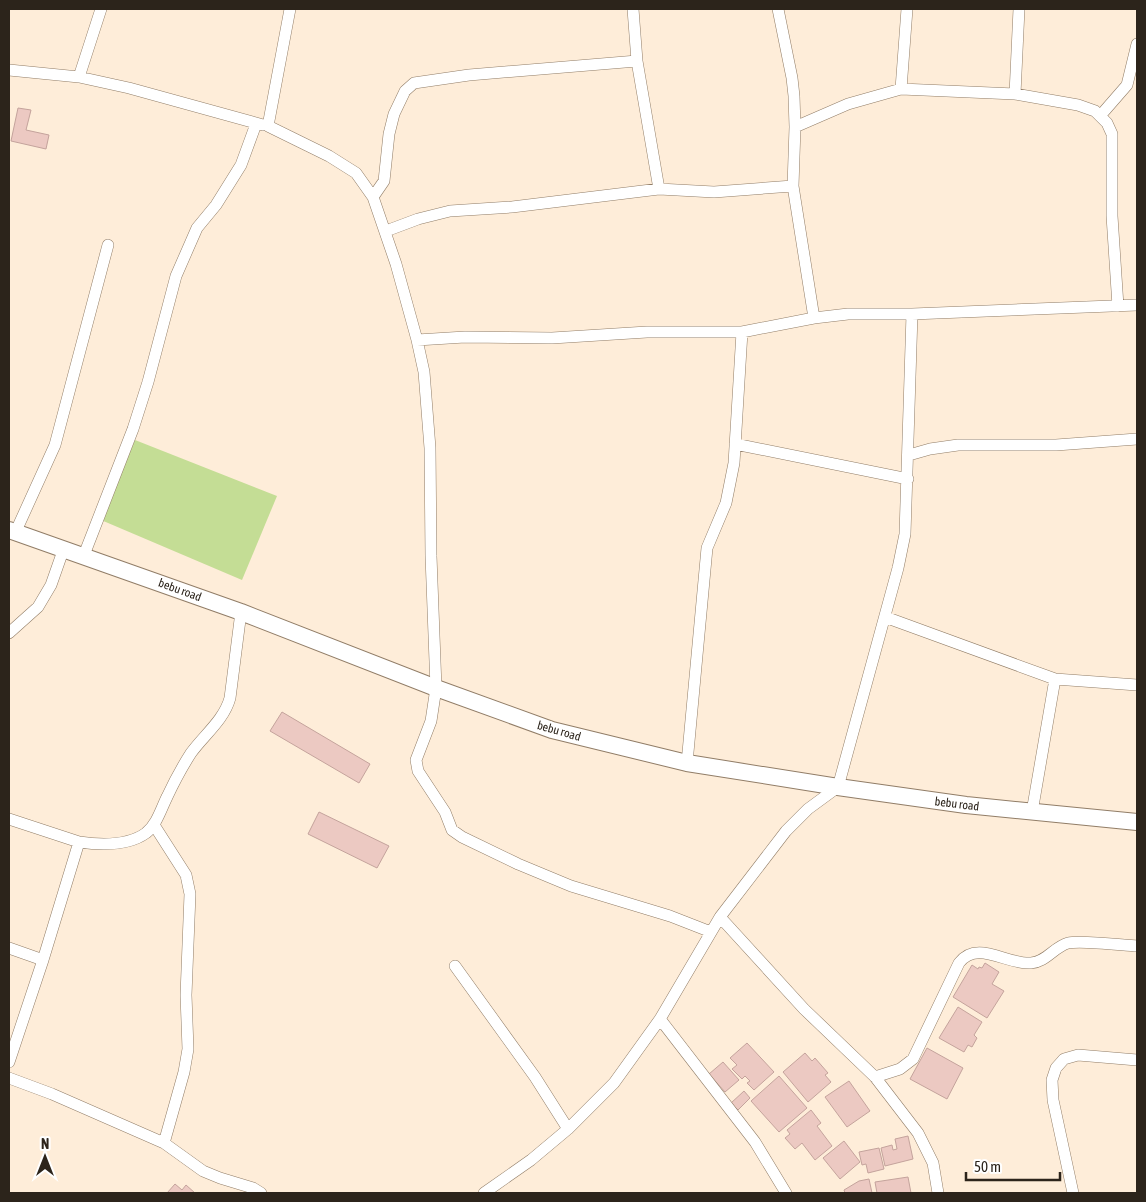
<svg xmlns="http://www.w3.org/2000/svg" width="1146" height="1202" font-family="'Asap Condensed',sans-serif">
	<style>
		.green { fill: #c4dd95 }
		.building { fill: #ecc9c2; stroke: #c4a39c }
		.lines { fill: none; stroke-linecap: round; stroke-linejoin: round }
		.street-casing { stroke: #917d67; stroke-width: 12 }
		.secondary-casing { stroke: #917d67; stroke-width: 18 }
		.street { stroke: #fff; stroke-width: 11 }
		.secondary { stroke: #fff; stroke-width: 16 }
		.labels { text-anchor: middle; stroke-width: 4; stroke-linejoin: round; paint-order: stroke }
		.street-label { font-size: 12px; fill: #2c241b; stroke: #fff }
	</style>
	<rect width="100%" height="100%" fill="#feedd9"/>
	<path class="green" d="M 135,440 L 277,496 L 242,580 L 101,520 Z"/>
	<path class="building" d="M 18,108 L 31,110 L 26,130 L 49,135 L 46,149 L 11,141 Z
		M 282,712 L 370,764 L 359,783 L 270,731 Z
		M 319,812 L 389,846 L 377,868 L 308,834 Z
		M 985,963 L 999,972 L 992,984 L 1004,991 L 987,1018 L 953,997 L 972,965 L 978,969 L 979,967 L 982,968 Z
		M 958,1007 L 982,1022 L 974,1035 L 977,1038 L 972,1047 L 968,1045 L 964,1052 L 939,1038 Z
		M 747,1043 L 774,1072 L 754,1090 L 747,1083 L 750,1081 L 745,1076 L 742,1079 L 732,1069 L 737,1065 L 730,1058 Z
		M 927,1048 L 963,1068 L 947,1099 L 910,1079 Z
		M 805,1053 L 812,1061 L 815,1058 L 828,1073 L 825,1075 L 831,1082 L 808,1102 L 783,1072 Z
		M 723,1062 L 739,1080 L 725,1092 L 709,1074 Z
		M 779,1076 L 807,1108 L 779,1132 L 751,1101 Z
		M 849,1081 L 870,1111 L 847,1127 L 825,1097 Z
		M 744,1091 L 750,1098 L 738,1110 L 731,1103 Z
		M 811,1110 L 821,1123 L 817,1126 L 832,1146 L 815,1160 L 802,1143 L 795,1149 L 785,1138 L 790,1134 L 787,1130 Z
		M 908,1136 L 913,1159 L 885,1166 L 881,1148 L 892,1145 L 893,1150 L 897,1149 L 895,1139 Z
		M 844,1141 L 860,1162 L 840,1179 L 823,1158 Z
		M 879,1148 L 884,1169 L 868,1173 L 866,1164 L 862,1165 L 859,1152 Z
		M 908,1177 L 911,1193 L 877,1193 L 875,1182 Z
		M 869,1179 L 872,1193 L 845,1193 L 844,1190 L 859,1181 Z
		M 175,1184 L 182,1190 L 186,1185 L 195,1193 L 167,1193 Z"/>
	<g class="lines">
		<g class="street-casing">
			<path id="street" d="M 290,9 L 268,126 L 329,156 L 356,173 L 373,197 L 396,264 L 417,340 L 424,372 L 430,448 L 431,556 L 436,688 L 431,721 L 416,760 L 418,771 L 445,812 L 452,830 L 462,837 L 518,864 L 571,886 L 670,916 L 711,932
				M 633,9 L 637,61 L 659,189
				M 778,9 L 792,78 L 794,96 L 795,127 L 793,186 L 814,318
				M 9,70 L 79,77 L 129,88 L 263,125
				M 79,77 L 101,9
				M 901,89 L 907,9
				M 1015,94 L 1019,9
				M 1100,116 L 1127,85 L 1137,44
				M 795,127 L 848,104 L 901,89 L 1015,94 L 1078,105 L 1095,111 L 1107,123 L 1112,134 L 1112,216 L 1118,306
				M 373,197 L 384,181 L 389,134 L 394,114 L 405,91 L 414,83 L 469,75 L 637,61
				M 386,231 L 418,219 L 450,211 L 512,207 L 659,189 L 714,192 L 793,186
				M 417,340 L 465,337 L 552,338 L 647,332 L 742,332 L 814,318 L 848,314 L 912,314
				M 735,444 L 908,479
				M 909,455 L 930,449 L 958,445 L 1056,445 L 1137,439
				M 16,531 L 55,445 L 108,245
				M 84,555 L 133,429 L 148,382 L 176,276 L 197,228 L 216,205 L 241,165 L 256,124
				M 885,617 L 1055,679
				M 9,633 L 38,607 L 51,585 L 64,548
				M 687,763 L 707,548 L 726,503 L 734,463 L 742,332
				M 1032,812 L 1055,679 L 1137,685
				M 9,819 L 79,842 C 100,845 128,846 146,833 C 157,824 161,809 167,797 C 174,782 182,767 191,753 C 204,735 224,720 230,698 L 241,612
				M 154,825 L 186,875 L 190,894 L 186,995 L 188,1049 L 184,1072 L 164,1143
				M 720,917 L 804,1009 L 875,1077 L 918,1133 L 933,1163 L 938,1193
				M 9,948 L 43,960
				M 455,966 L 535,1077 L 568,1129
				M 660,1019 L 755,1142 L 786,1193
				M 9,1062 L 43,960 L 79,842
				M 875,1077 L 900,1069 L 913,1059 L 959,963 C 977,939 1007,965 1031,963 C 1046,962 1054,947 1068,943 C 1081,940 1121,945 1137,946
				M 9,1078 L 52,1094 L 164,1143 L 203,1171 L 220,1178 L 253,1188 L 261,1193
				M 484,1193 L 531,1160 L 568,1129 L 614,1083 L 660,1019 L 720,917 L 786,831 L 808,809 L 838,787 L 898,568 L 905,534 L 912,314 L 1137,305
				M 1073,1193 L 1053,1100 L 1052,1080 L 1056,1068 L 1064,1059 L 1078,1055 L 1137,1060"/>
		</g>
		<g class="secondary-casing">
			<path id="secondary" d="M 9,530 L 241,612 L 436,688 L 552,730 L 687,763 L 838,787 L 966,805 L 1137,822"/>
		</g>
		<use href="#street" class="street"/>
		<use href="#secondary" class="secondary"/>
	</g>
	<g class="labels">
		<g class="street-label">
			<text transform="translate(180 590) rotate(20)" y="4">bebu road</text>
			<text transform="translate(559 731) rotate(16)" y="4">bebu road</text>
			<text transform="translate(957 804) rotate(7)" y="4">bebu road</text>
		</g>
	</g>
	<rect width="1146" height="1202" fill="none" stroke="#2c241b" stroke-width="20"/>
	<g transform="translate(45 1157)" stroke="#ffffff" stroke-width="4" paint-order="stroke">
	<path d="M0-4L9 19L0 12L-9 19Z" fill="#2c241b"/>
	<text y="-8" font-size="14" font-weight="bold" text-anchor="middle" fill="#2c241b">N</text>
	</g>
	<path d="M966 1172v8h94v-8" fill="none" stroke="#2c241b" stroke-width="2.5"/>
	<text x="974" y="1172" font-size="15" fill="#2c241b" stroke="#ffffff" stroke-width="4" paint-order="stroke">50 m</text>
</svg>
